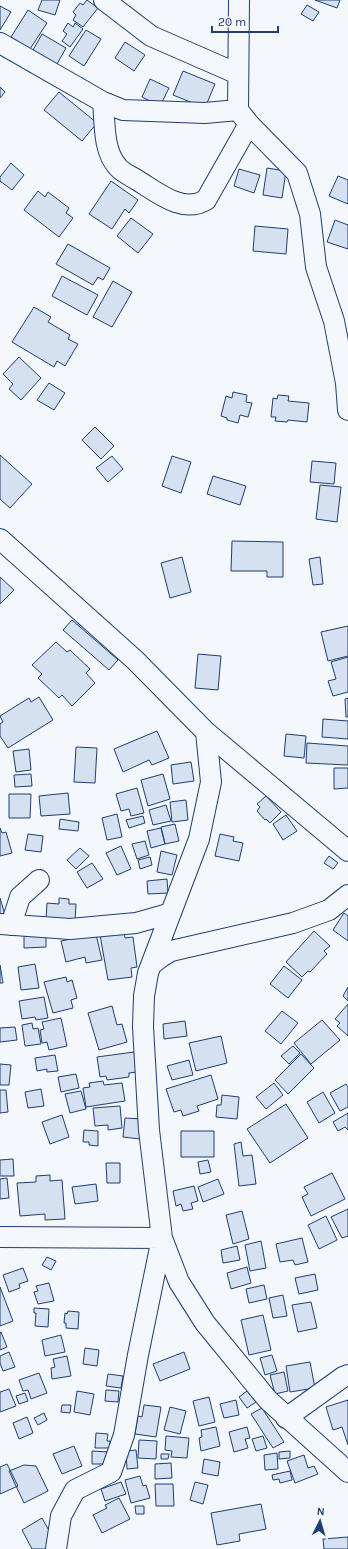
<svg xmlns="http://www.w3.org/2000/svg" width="348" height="1549" font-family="Karla,sans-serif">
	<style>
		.building { fill: #d5e0f0; stroke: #1d3f73 }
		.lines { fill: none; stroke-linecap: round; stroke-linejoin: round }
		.street-casing { stroke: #1d3f73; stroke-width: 22 }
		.street { stroke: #f4f7fb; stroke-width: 20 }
	</style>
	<rect width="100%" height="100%" fill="#f4f7fb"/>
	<path class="building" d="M 42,0 L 60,0 L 55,15 L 38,10 Z
		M 87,0 L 98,8 L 83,27 L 73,20 L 76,15 L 73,12 L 80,3 L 83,5 Z
		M 315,0 L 340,0 L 337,8 Z
		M 307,5 L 319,12 L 313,21 L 301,14 Z
		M 0,6 L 11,12 L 0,30 Z
		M 28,10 L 47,23 L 30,49 L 11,37 Z
		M 68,23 L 73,27 L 75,23 L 83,29 L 70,47 L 62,41 L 67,34 L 63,31 Z
		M 86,30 L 101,39 L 84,66 L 69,56 Z
		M 42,34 L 66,48 L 57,64 L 33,50 Z
		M 125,42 L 145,55 L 134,71 L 115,58 Z
		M 183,71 L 215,84 L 205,108 L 173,95 Z
		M 150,79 L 169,88 L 160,106 L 142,97 Z
		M 0,87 L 5,92 L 0,98 Z
		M 59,92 L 97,123 L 82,141 L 44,110 Z
		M 11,163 L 24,175 L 12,190 L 0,181 L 0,177 Z
		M 267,168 L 286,171 L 282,198 L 263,195 Z
		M 239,169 L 260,175 L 254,193 L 234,186 Z
		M 338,176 L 348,180 L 348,204 L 329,196 Z
		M 111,181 L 138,200 L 129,213 L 125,209 L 112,229 L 89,214 Z
		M 38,191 L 45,197 L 48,192 L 69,208 L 66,213 L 73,218 L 59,237 L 24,210 Z
		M 131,218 L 153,234 L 138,253 L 117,236 Z
		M 335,220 L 348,225 L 348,249 L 327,242 Z
		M 255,226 L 288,229 L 286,254 L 253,251 Z
		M 68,244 L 110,268 L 103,280 L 98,277 L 93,285 L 56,264 Z
		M 62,276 L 98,295 L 87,315 L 52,296 Z
		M 113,281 L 132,292 L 112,327 L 93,317 Z
		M 34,307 L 51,317 L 48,322 L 70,335 L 68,339 L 78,344 L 65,366 L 57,361 L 54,367 L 12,342 Z
		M 19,357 L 41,378 L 21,400 L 9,389 L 13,384 L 3,374 Z
		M 49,383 L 65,393 L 54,410 L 37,400 Z
		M 233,392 L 247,395 L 246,402 L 252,403 L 248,417 L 240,415 L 238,423 L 227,420 L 227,418 L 221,416 L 226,396 L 232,398 Z
		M 278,395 L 289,396 L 288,401 L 309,403 L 307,422 L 288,420 L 287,422 L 275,421 L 276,417 L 271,417 L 273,398 L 277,399 Z
		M 95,427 L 114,446 L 101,459 L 82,440 Z
		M 0,455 L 32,484 L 10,508 L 0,499 Z
		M 112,456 L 123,469 L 108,482 L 96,468 Z
		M 172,456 L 191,462 L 181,493 L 162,486 Z
		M 312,461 L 336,463 L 334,484 L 310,482 Z
		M 213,476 L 246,486 L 240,505 L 207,494 Z
		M 320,485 L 341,487 L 337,522 L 316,519 Z
		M 232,541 L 283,542 L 283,577 L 267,577 L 267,571 L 231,571 Z
		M 182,557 L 191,592 L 170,598 L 161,563 Z
		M 320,557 L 323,584 L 313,585 L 309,559 Z
		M 0,577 L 14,590 L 0,604 Z
		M 72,620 L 118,660 L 109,670 L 63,630 Z
		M 348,626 L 348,656 L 328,661 L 321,632 Z
		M 56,642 L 67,652 L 70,650 L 90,669 L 86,673 L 95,683 L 72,706 L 62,695 L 59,698 L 38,678 L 42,674 L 32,665 Z
		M 198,654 L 221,656 L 218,690 L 195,688 Z
		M 348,657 L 348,692 L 333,696 L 328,681 L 336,679 L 331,662 Z
		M 39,697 L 53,720 L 8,748 L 0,736 L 0,724 L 3,722 L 0,716 L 29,698 L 31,702 Z
		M 348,698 L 348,717 L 346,717 L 345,699 Z
		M 323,719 L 348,721 L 348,739 L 322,737 Z
		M 157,731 L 169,758 L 152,765 L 149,760 L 123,772 L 114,749 Z
		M 286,734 L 306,736 L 304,758 L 284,756 Z
		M 307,743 L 348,746 L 348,765 L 306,763 Z
		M 76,747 L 97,748 L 95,783 L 74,782 Z
		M 29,749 L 31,770 L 16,772 L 13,751 Z
		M 191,762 L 194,781 L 173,784 L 171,765 Z
		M 334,768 L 348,768 L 348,788 L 334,789 Z
		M 31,774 L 32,786 L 15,787 L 14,775 Z
		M 163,774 L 170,799 L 148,806 L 141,780 Z
		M 137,788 L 144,813 L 131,816 L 129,809 L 121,811 L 116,794 Z
		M 68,793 L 70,814 L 41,816 L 39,796 Z
		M 9,794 L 31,794 L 30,818 L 9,818 Z
		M 266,796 L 281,812 L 270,823 L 266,819 L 265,820 L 257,811 L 260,807 L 257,804 Z
		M 186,800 L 188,820 L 172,822 L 170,802 Z
		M 166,805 L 171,821 L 153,825 L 149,810 Z
		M 117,814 L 122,837 L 107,840 L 102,818 Z
		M 286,815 L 297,831 L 283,840 L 273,824 Z
		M 143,816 L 145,823 L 129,828 L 126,820 Z
		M 60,819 L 79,822 L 78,831 L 59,829 Z
		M 175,824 L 179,841 L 165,844 L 161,827 Z
		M 0,828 L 2,833 L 6,832 L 12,853 L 0,856 Z
		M 161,828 L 165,844 L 151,848 L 147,831 Z
		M 28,834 L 43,836 L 41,852 L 25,850 Z
		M 220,834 L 234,837 L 233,841 L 243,843 L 239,861 L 215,856 Z
		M 145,841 L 149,855 L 137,859 L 132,844 Z
		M 121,846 L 131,869 L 117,875 L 106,853 Z
		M 80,848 L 89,856 L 76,869 L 67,860 Z
		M 161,851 L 177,855 L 172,875 L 157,872 Z
		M 329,856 L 338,863 L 333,869 L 324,863 Z
		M 150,857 L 152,865 L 140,869 L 138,860 Z
		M 92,863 L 103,879 L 87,888 L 77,872 Z
		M 167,879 L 168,893 L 148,894 L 147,881 Z
		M 0,898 L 5,915 L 0,916 Z
		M 59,898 L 69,899 L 69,904 L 76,904 L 75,921 L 46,920 L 47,903 L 59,904 Z
		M 344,913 L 348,916 L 348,941 L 333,930 Z
		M 124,931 L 125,938 L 133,937 L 137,967 L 131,968 L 132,977 L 108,980 L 100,935 Z
		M 314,931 L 330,946 L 324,951 L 327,954 L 310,972 L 308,971 L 302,977 L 286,962 Z
		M 46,932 L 46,947 L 24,948 L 24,933 Z
		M 96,934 L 102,960 L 86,963 L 85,957 L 66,962 L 61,941 Z
		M 35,964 L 39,988 L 21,990 L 18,967 Z
		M 0,965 L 3,983 L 0,983 Z
		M 284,966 L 302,980 L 288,998 L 270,984 Z
		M 66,977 L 67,982 L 72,980 L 77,998 L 71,1000 L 73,1008 L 53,1013 L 44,982 Z
		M 348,987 L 348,1001 L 343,996 Z
		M 44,997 L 48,1018 L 36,1020 L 35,1017 L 22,1019 L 19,1001 Z
		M 348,1004 L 348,1036 L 337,1026 L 340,1023 L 335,1019 Z
		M 112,1006 L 117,1025 L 122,1024 L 127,1042 L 99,1050 L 88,1013 Z
		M 282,1011 L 298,1023 L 281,1044 L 265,1031 Z
		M 61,1018 L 67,1046 L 49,1050 L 47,1042 L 42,1043 L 40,1030 L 44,1029 L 42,1022 Z
		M 322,1020 L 340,1040 L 311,1064 L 294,1043 Z
		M 185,1021 L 187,1036 L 164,1039 L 163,1024 Z
		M 32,1023 L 33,1029 L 38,1028 L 41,1044 L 25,1046 L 22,1025 Z
		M 15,1027 L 17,1040 L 0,1042 L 0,1028 Z
		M 221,1036 L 227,1063 L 196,1071 L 189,1043 Z
		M 293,1046 L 300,1053 L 289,1064 L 281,1056 Z
		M 134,1052 L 137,1072 L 129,1073 L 129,1077 L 107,1080 L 106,1076 L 100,1077 L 97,1057 Z
		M 301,1054 L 314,1068 L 288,1094 L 275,1080 Z
		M 55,1055 L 58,1071 L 47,1072 L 47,1069 L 37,1071 L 35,1058 Z
		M 189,1060 L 193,1075 L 172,1080 L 167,1066 Z
		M 0,1064 L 11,1065 L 9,1085 L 0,1085 Z
		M 76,1074 L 79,1088 L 61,1092 L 58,1077 Z
		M 211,1075 L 218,1099 L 197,1106 L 199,1111 L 183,1116 L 181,1110 L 174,1112 L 166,1089 Z
		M 103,1081 L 104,1085 L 122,1083 L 125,1101 L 86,1107 L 83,1088 L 90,1087 L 89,1083 Z
		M 274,1083 L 283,1095 L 266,1109 L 256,1097 Z
		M 346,1084 L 348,1087 L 348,1107 L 340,1111 L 330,1093 Z
		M 41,1089 L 44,1106 L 28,1108 L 25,1092 Z
		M 0,1090 L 6,1090 L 8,1112 L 0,1113 Z
		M 81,1091 L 86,1109 L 70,1113 L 65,1094 Z
		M 323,1092 L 335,1113 L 319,1123 L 307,1102 Z
		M 222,1095 L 239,1097 L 237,1119 L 216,1117 L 217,1105 L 221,1105 Z
		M 286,1104 L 308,1138 L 270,1163 L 247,1129 Z
		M 120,1106 L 122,1128 L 108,1130 L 108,1125 L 95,1126 L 93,1108 Z
		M 348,1113 L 348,1130 L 345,1127 L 338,1131 L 333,1122 Z
		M 62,1115 L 69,1137 L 50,1144 L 42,1122 Z
		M 125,1118 L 142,1119 L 140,1139 L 123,1137 Z
		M 84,1130 L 98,1131 L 98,1146 L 89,1145 L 89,1142 L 83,1142 Z
		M 181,1131 L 214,1131 L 214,1157 L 181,1157 Z
		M 241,1142 L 243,1156 L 252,1155 L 256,1184 L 239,1186 L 234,1144 Z
		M 13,1159 L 14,1176 L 0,1176 L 0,1160 Z
		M 208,1160 L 211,1172 L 200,1174 L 198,1162 Z
		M 106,1163 L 120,1163 L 120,1183 L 107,1183 Z
		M 332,1173 L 345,1199 L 311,1216 L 302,1197 L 308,1194 L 304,1187 Z
		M 50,1175 L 50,1181 L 62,1180 L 65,1219 L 45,1220 L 45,1214 L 20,1216 L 17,1183 L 36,1182 L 36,1176 Z
		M 7,1178 L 9,1198 L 0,1199 L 0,1179 Z
		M 218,1179 L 224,1194 L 203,1202 L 198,1187 Z
		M 96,1184 L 98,1201 L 75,1204 L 72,1187 Z
		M 194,1186 L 198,1201 L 191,1203 L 193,1209 L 183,1211 L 181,1204 L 176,1206 L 173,1191 Z
		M 348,1209 L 348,1236 L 342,1238 L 331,1217 Z
		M 242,1211 L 249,1239 L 233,1244 L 226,1215 Z
		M 326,1216 L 337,1240 L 319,1249 L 308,1225 Z
		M 302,1238 L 308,1262 L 295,1265 L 293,1260 L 280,1262 L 276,1244 Z
		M 261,1241 L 266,1268 L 250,1271 L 245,1245 Z
		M 237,1246 L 240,1260 L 223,1263 L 221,1250 Z
		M 47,1257 L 56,1261 L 51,1270 L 42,1265 Z
		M 247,1267 L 251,1283 L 231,1289 L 227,1273 Z
		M 23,1268 L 28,1281 L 19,1284 L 20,1288 L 9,1292 L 3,1275 Z
		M 315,1274 L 318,1290 L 299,1294 L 295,1278 Z
		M 49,1283 L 54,1301 L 38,1304 L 34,1292 L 38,1291 L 36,1286 Z
		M 264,1285 L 267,1299 L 249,1303 L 246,1289 Z
		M 0,1287 L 13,1321 L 0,1326 Z
		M 283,1295 L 287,1316 L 273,1318 L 269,1298 Z
		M 311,1302 L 317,1328 L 298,1332 L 292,1305 Z
		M 34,1308 L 49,1309 L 48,1327 L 35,1326 L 36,1313 L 34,1313 Z
		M 68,1311 L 79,1312 L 78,1329 L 66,1328 L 66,1323 L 64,1323 L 65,1313 L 67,1314 Z
		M 263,1315 L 271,1350 L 249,1355 L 241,1320 Z
		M 1,1332 L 7,1347 L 0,1350 L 0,1333 Z
		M 61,1335 L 65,1352 L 45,1356 L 42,1340 Z
		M 85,1348 L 99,1350 L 97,1366 L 83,1364 Z
		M 9,1352 L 15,1367 L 3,1371 L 0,1363 L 0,1356 Z
		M 184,1352 L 190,1369 L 160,1381 L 153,1364 Z
		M 272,1355 L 277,1371 L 265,1375 L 260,1358 Z
		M 67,1356 L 71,1376 L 52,1379 L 51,1368 L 55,1367 L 53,1359 Z
		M 310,1362 L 315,1388 L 290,1392 L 286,1366 Z
		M 284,1372 L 288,1391 L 275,1394 L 270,1375 Z
		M 39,1373 L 47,1393 L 31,1399 L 28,1390 L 23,1391 L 19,1380 Z
		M 108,1374 L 123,1376 L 121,1388 L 106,1386 Z
		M 9,1389 L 16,1406 L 0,1412 L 0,1392 Z
		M 106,1390 L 119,1391 L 118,1402 L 105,1401 Z
		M 77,1391 L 94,1394 L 90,1415 L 74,1412 Z
		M 247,1391 L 256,1402 L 247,1408 L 239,1397 Z
		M 25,1393 L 28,1401 L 19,1404 L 16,1396 Z
		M 209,1397 L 215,1422 L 199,1426 L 193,1401 Z
		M 236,1400 L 239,1415 L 224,1418 L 220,1404 Z
		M 348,1400 L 348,1445 L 342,1427 L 333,1430 L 326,1407 Z
		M 62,1405 L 71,1405 L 70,1413 L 61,1412 Z
		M 144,1405 L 161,1407 L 156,1437 L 135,1434 L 138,1416 L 142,1417 Z
		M 170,1407 L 186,1411 L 180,1434 L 164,1430 Z
		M 262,1408 L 284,1442 L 273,1448 L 251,1414 Z
		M 44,1413 L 47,1420 L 38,1425 L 34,1418 Z
		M 27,1417 L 33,1433 L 19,1439 L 13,1423 Z
		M 216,1427 L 220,1446 L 201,1451 L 199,1438 L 202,1437 L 201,1430 Z
		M 247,1427 L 250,1438 L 245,1439 L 248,1448 L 234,1452 L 229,1432 Z
		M 96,1433 L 108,1434 L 107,1441 L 110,1441 L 110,1448 L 95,1448 Z
		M 166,1436 L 189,1438 L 187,1458 L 171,1457 L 172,1451 L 165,1450 Z
		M 263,1436 L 267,1448 L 256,1451 L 252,1439 Z
		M 139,1440 L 157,1441 L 156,1459 L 138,1458 Z
		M 74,1446 L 82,1466 L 62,1474 L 53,1454 Z
		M 136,1450 L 138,1468 L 127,1469 L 126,1451 Z
		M 92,1451 L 109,1452 L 109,1464 L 92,1464 Z
		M 290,1451 L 290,1458 L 279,1459 L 279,1452 Z
		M 277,1453 L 278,1469 L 265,1470 L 264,1455 Z
		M 161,1454 L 169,1454 L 168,1459 L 161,1459 Z
		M 304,1455 L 308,1468 L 314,1466 L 318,1474 L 295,1483 L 287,1461 Z
		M 204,1459 L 220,1462 L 218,1476 L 202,1473 Z
		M 171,1463 L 172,1478 L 155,1479 L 155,1464 Z
		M 7,1464 L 18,1486 L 0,1494 L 0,1467 Z
		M 24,1465 L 36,1466 L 48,1491 L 24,1503 L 9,1471 Z
		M 290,1471 L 292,1480 L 280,1483 L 279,1479 L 273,1480 L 272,1475 Z
		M 140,1476 L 143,1486 L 146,1485 L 150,1498 L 131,1503 L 125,1480 Z
		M 121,1482 L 126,1494 L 105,1501 L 101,1489 Z
		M 195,1482 L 208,1485 L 203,1504 L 190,1500 Z
		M 155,1484 L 173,1484 L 174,1506 L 156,1506 Z
		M 119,1498 L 130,1519 L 102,1533 L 93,1515 L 107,1508 L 105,1505 Z
		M 261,1504 L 266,1529 L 239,1534 L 240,1541 L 217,1545 L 211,1513 Z
		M 135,1506 L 144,1506 L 144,1514 L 136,1514 Z
		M 42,1518 L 56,1543 L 45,1549 L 32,1549 L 22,1530 Z
		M 348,1537 L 348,1549 L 324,1549 L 323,1539 Z"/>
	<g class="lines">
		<g class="street-casing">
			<path id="street" d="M 104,0 L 151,36 L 238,74
				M 239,0 L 238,110 L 249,124 L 297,173 L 310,214 L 316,267 L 334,321 L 346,383 L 348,410
				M 0,43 L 103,102 L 123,110 L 205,113 L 238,110
				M 103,102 C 105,122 103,150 117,166 C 121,172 131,176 137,180 C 157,192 182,214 206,200 L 249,124
				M 0,539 L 135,660 L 206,732 L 348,851
				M 206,732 L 211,782 L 199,839 L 148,973 L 144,996 L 143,1027 L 149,1130 L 162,1238 L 179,1282 L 205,1323 L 268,1400 L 348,1472
				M 0,924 L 70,929 L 136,923 L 171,913
				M 11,925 L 20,897 L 39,880
				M 152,964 L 161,957 L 171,951 L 293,923 L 329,910 L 348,895
				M 0,1237 L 162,1238 L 138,1355 L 124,1435 L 111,1472 L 75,1490 L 61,1516 L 56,1549
				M 286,1418 L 343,1377 L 348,1375"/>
		</g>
		<use href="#street" class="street"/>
	</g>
	<g transform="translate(320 1521) rotate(5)" stroke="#f4f7fb" stroke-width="3" paint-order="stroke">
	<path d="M0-3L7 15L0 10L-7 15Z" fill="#1d3f73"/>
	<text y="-6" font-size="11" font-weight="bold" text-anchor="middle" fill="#1d3f73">N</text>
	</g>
	<path d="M212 26v6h66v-6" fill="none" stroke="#1d3f73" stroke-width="2"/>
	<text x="218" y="26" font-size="12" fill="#1d3f73" stroke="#f4f7fb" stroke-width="3" paint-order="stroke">20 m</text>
</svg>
